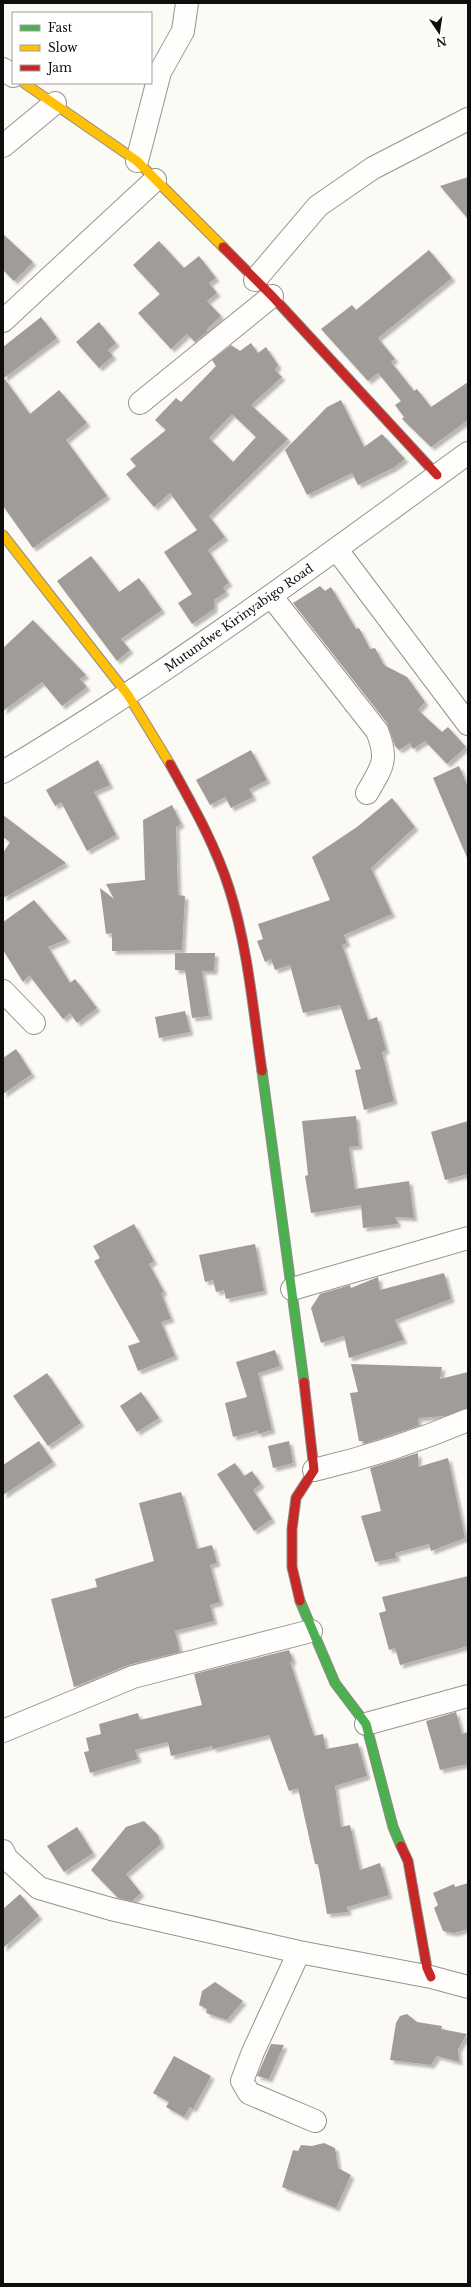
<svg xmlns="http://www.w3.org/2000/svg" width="471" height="2287" font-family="'Libre Baskerville',serif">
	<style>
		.building { fill: #9f9c99; fill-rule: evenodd; filter: url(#shadow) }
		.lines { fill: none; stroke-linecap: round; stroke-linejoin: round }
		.street-casing { stroke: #959492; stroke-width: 24 }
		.fast-casing { stroke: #8c8b88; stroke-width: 11 }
		.slow-casing { stroke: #8c8b88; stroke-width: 11 }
		.jam-casing { stroke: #8c8b88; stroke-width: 11 }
		.street { stroke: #fffefd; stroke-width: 22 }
		.fast { stroke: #4caf50; stroke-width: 9 }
		.slow { stroke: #ffc107; stroke-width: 9 }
		.jam { stroke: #c62828; stroke-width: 9 }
		.labels { text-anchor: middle; stroke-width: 4; stroke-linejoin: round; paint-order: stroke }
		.street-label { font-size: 12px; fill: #0e0e0e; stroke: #fff }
	</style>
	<defs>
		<filter id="shadow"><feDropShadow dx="3.5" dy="3.5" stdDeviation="1" flood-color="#0004"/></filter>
	</defs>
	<rect width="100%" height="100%" fill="#fcfaf4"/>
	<path class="building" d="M 468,177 L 468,219 L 440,186 Z
		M 3,234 L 33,262 L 14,281 L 3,270 Z
		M 159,241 L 184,268 L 199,256 L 216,278 L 209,283 L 217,293 L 207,301 L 221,316 L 206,330 L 208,331 L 195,342 L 187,334 L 171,349 L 138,313 L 160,294 L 133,265 Z
		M 429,250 L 452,278 L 378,338 L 395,359 L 391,362 L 414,391 L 417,389 L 431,407 L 468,382 L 468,420 L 431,447 L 402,419 L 404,417 L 395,405 L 401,401 L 378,373 L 368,381 L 321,329 L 352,305 L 356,310 Z
		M 41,317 L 57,338 L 4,378 L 30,414 L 59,390 L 87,423 L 66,440 L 107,496 L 33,548 L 3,506 L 3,347 Z
		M 99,322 L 116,343 L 108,350 L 113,356 L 99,368 L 76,342 Z
		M 251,343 L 258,353 L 266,347 L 278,365 L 275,370 L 282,377 L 251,405 L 288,439 L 209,516 L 225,537 L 208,550 L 229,583 L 223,587 L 226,592 L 214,600 L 214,609 L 192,624 L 178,603 L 192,594 L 164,552 L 197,530 L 170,493 L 154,507 L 126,474 L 136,466 L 130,459 L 166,430 L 155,420 L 176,398 L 181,402 L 216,366 L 212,360 L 231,345 L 240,351 ZM 232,414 L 256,437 L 233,462 L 209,438 Z
		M 341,400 L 364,447 L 382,434 L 405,459 L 393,468 L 358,485 L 352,473 L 307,495 L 285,450 L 327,407 Z
		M 91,556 L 119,592 L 139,578 L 162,610 L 121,639 L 130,650 L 117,661 L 57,581 Z
		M 320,586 L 325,591 L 331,587 L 356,629 L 359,628 L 370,649 L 375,648 L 384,665 L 407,677 L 425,702 L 418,710 L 442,732 L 448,727 L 466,747 L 447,764 L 425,741 L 413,749 L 410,743 L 399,750 L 395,746 L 387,723 L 293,603 Z
		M 33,620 L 86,675 L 80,679 L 87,687 L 62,706 L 42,682 L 3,711 L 3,648 Z
		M 251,750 L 267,780 L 249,789 L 253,797 L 231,808 L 225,797 L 210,805 L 196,780 Z
		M 98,760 L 110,785 L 94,792 L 116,835 L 87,851 L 61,802 L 55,806 L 46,790 Z
		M 459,766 L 468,787 L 468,860 L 433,778 Z
		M 392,798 L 415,827 L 371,868 L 392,914 L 344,935 L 347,943 L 342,945 L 368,1020 L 377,1017 L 386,1050 L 382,1052 L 394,1101 L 364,1110 L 355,1070 L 361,1069 L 340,1005 L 303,1013 L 290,965 L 275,970 L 271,959 L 265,962 L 257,941 L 263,939 L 258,924 L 330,900 L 312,857 L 357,827 Z
		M 172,805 L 181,824 L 176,827 L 178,895 L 185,896 L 182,950 L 112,951 L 112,933 L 106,934 L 100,888 L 114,899 L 106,884 L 145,880 L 143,820 Z
		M 3,815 L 66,863 L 3,898 L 3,853 L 10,842 L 3,837 Z
		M 34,900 L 67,939 L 48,947 L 70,983 L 75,979 L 97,1008 L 77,1023 L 70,1013 L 63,1019 L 29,975 L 23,982 L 3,950 L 3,922 Z
		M 175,953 L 215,953 L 214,971 L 202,971 L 209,1016 L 192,1018 L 185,970 L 175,970 Z
		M 185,1011 L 190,1032 L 159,1038 L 155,1017 Z
		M 16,1049 L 32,1074 L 3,1094 L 3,1058 Z
		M 356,1116 L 359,1146 L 349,1147 L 355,1189 L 409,1181 L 414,1218 L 395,1217 L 398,1224 L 363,1228 L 361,1205 L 311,1213 L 305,1176 L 308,1175 L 302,1121 Z
		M 468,1121 L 468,1174 L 445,1180 L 431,1132 Z
		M 134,1224 L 154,1261 L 149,1264 L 164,1292 L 161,1293 L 171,1319 L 161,1322 L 175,1356 L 138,1371 L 128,1346 L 140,1342 L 94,1261 L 100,1258 L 93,1246 Z
		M 255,1244 L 264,1291 L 226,1299 L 224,1290 L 216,1292 L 213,1280 L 205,1282 L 199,1255 Z
		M 444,1273 L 451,1299 L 395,1320 L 404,1340 L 349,1358 L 344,1336 L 321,1343 L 311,1308 L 320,1294 L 350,1285 L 351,1288 L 378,1277 L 380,1290 Z
		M 275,1350 L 280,1366 L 258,1373 L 272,1430 L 258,1434 L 257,1431 L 233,1437 L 225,1403 L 247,1397 L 236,1362 Z
		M 351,1364 L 442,1367 L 440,1379 L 468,1372 L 468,1408 L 446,1416 L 418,1418 L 418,1426 L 364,1444 L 363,1441 L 359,1441 L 350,1393 L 358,1392 Z
		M 47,1373 L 81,1423 L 48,1446 L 13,1396 Z
		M 141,1392 L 159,1418 L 137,1432 L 120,1406 Z
		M 39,1441 L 53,1462 L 3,1495 L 3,1465 Z
		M 289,1441 L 293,1463 L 273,1468 L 268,1446 Z
		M 418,1453 L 418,1467 L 448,1458 L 465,1538 L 431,1551 L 429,1544 L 395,1553 L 397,1558 L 375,1562 L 361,1516 L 381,1511 L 370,1468 Z
		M 235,1463 L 244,1476 L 252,1471 L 261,1484 L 253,1490 L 272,1519 L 254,1531 L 217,1474 Z
		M 181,1492 L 197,1549 L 212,1545 L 217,1563 L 210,1565 L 220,1602 L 210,1605 L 214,1621 L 175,1631 L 180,1652 L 128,1665 L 74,1687 L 51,1599 L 97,1587 L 95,1579 L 154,1561 L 139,1503 Z
		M 468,1576 L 468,1646 L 400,1665 L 395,1648 L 389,1650 L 379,1613 L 386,1611 L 382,1597 Z
		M 289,1650 L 293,1661 L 290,1662 L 314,1736 L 323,1734 L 326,1749 L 358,1743 L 367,1776 L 335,1786 L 341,1827 L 350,1825 L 360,1870 L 380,1863 L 389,1895 L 347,1907 L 348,1912 L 327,1914 L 318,1864 L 315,1864 L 298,1788 L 289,1791 L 269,1735 L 213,1749 L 212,1746 L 171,1756 L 168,1742 L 135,1750 L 138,1759 L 90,1773 L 84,1752 L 89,1751 L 86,1738 L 101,1734 L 99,1724 L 138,1713 L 140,1720 L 202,1705 L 194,1674 Z
		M 456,1712 L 462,1734 L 468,1732 L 468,1764 L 440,1770 L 426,1721 Z
		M 144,1821 L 158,1835 L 161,1844 L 126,1874 L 141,1893 L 132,1901 L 118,1898 L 91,1870 L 126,1827 Z
		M 77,1827 L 93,1853 L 64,1872 L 47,1846 Z
		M 468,1883 L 468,1929 L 454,1933 L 443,1931 L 434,1908 L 438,1905 L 433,1893 L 454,1884 L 455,1887 Z
		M 20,1894 L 39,1916 L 3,1948 L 3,1909 Z
		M 215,1982 L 243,2001 L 227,2020 L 206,2013 L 207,2009 L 199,2005 L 202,1991 Z
		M 407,2014 L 417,2022 L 442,2026 L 441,2029 L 467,2034 L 458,2049 L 459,2062 L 437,2056 L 431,2065 L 390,2060 L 396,2023 L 400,2016 Z
		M 271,2044 L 284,2045 L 269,2079 L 257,2076 Z
		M 174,2056 L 211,2076 L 193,2109 L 190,2107 L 184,2117 L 166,2107 L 169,2102 L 153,2093 Z
		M 324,2143 L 335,2148 L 338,2168 L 351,2175 L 336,2208 L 282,2187 L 293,2150 L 298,2151 L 301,2145 L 312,2146 Z"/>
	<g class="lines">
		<g class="street-casing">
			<path id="street" d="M 3,69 L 13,76
				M 3,146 L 55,103
				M 137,161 L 160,72 L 183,31 L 187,3
				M 255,280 L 318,206 L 373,168 L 468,119
				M 3,321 L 155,180
				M 140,403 L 272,296
				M 337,550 L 468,724
				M 271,596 L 377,731 C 389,760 382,767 367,793
				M 3,772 C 165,676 316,564 468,453
				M 3,991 L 34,1023
				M 292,1289 L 468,1238
				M 314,1470 C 369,1457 416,1442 468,1420
				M 366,1724 L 468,1696
				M 3,1731 L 133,1677 L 311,1631
				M 3,1851 L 7,1859 L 39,1888 L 111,1909 L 299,1952 L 431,1977 L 468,1987
				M 299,1952 L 253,2052 L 242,2081 L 249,2093 L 315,2121"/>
		</g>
		<g class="fast-casing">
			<path id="fast" d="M 262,1071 L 304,1382
				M 300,1601 L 335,1683 L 366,1724 L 393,1827 L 401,1846"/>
		</g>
		<g class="slow-casing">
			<path id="slow" d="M 24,83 L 137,161 L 223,247
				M 3,535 L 128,695 L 170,764"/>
		</g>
		<g class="jam-casing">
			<path id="jam" d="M 223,247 L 272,296 L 437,475
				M 170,764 C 192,804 215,844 229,888 C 248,947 253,1010 262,1071
				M 300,1601 L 292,1567 L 292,1529 L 296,1498 L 314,1470 L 304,1382
				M 401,1846 L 408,1861 L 427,1968 L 431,1977"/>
		</g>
		<use href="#street" class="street"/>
		<use href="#fast" class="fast"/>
		<use href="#slow" class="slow"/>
		<use href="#jam" class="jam"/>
	</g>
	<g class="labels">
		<g class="street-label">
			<text transform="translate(239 618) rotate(-35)" y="4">Mutundwe Kirinyabigo Road</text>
		</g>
	</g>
	<rect width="471" height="2287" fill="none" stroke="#0e0e0e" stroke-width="8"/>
	<rect x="12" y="12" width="140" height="72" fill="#ffffff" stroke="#9f9f9f"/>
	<rect x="20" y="25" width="20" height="6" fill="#4caf50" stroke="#9f9f9f"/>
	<text x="48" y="32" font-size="12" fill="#0e0e0e">Fast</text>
	<rect x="20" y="45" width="20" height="6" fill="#ffc107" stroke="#9f9f9f"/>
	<text x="48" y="52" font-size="12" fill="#0e0e0e">Slow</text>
	<rect x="20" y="65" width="20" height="6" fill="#c62828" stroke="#9f9f9f"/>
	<text x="48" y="72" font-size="12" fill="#0e0e0e">Jam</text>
	<g transform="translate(439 32) rotate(167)" stroke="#ffffff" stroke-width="3" paint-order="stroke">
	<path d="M0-3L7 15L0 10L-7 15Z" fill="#0e0e0e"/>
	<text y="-6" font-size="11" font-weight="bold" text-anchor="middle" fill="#0e0e0e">N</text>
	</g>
</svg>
